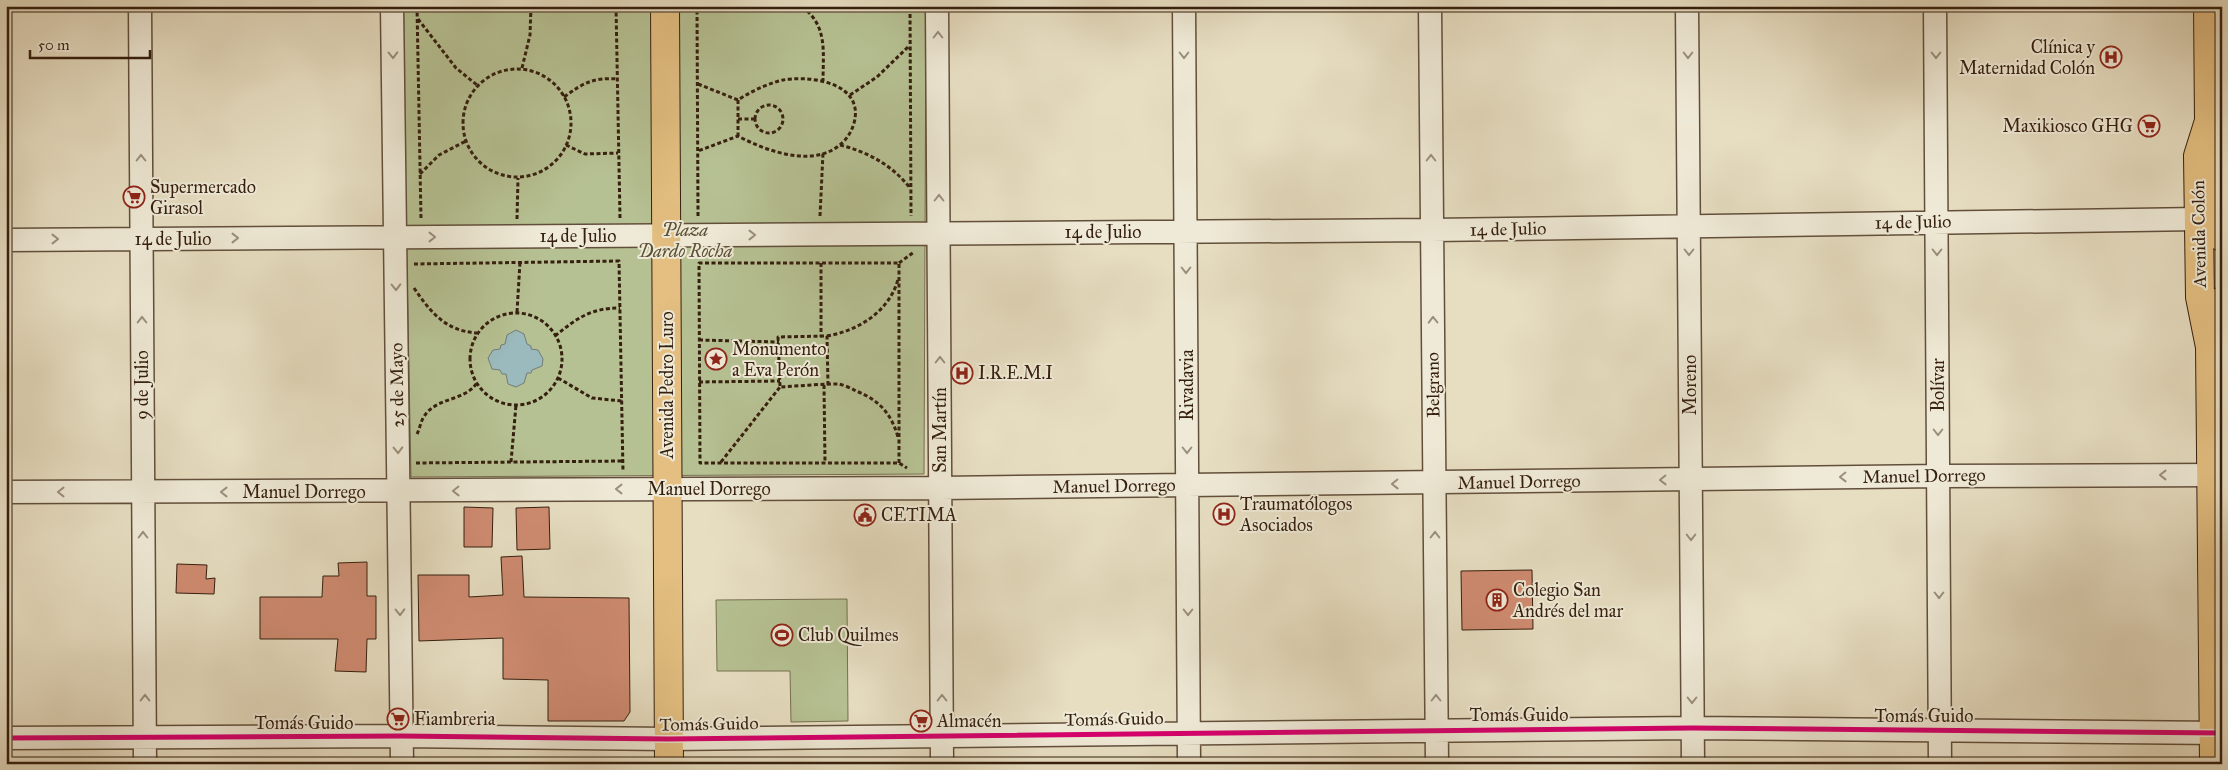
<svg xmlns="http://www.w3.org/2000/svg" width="2228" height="770" font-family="'IM FELL Great Primer',serif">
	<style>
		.green { fill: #b6c193; stroke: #767050 }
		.water { fill: #9bbabd; stroke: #727c77 }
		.building { fill: #cf8b71; stroke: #351f0e }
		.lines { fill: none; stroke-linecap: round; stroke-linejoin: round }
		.minor-casing { stroke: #624f3b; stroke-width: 25 }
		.major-casing { stroke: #351f0e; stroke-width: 30 }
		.path { stroke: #351f0e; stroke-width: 3; stroke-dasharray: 4 2.5; stroke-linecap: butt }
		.minor { stroke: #efead7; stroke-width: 22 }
		.major { stroke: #e4bf81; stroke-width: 28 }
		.cycleway-casing { stroke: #efead7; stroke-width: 8 }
		.cycleway { stroke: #d6006c; stroke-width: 5 }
		.oneway { stroke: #9b8f7d }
		.labels { text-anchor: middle; stroke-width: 4; stroke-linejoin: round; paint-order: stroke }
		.poi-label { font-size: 18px; fill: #351f0e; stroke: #efead7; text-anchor: start }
		.street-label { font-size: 18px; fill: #351f0e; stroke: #efead7 }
		.park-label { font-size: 18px; font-style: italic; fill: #5c5036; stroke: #efead7 }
	</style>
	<rect width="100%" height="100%" fill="#e7dec2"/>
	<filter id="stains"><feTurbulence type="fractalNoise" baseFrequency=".004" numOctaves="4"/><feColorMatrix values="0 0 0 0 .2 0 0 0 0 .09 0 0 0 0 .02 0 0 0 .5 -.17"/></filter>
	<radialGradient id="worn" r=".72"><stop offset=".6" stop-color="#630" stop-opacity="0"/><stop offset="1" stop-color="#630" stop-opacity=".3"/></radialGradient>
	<path class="green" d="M 402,6 L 926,6 L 924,474 L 411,477 Z
		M 847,599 L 848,721 L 791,722 L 790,671 L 717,671 L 716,600 Z"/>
	<path class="water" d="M 516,330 L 524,334 L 527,344 L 531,346 L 531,349 L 538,350 L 543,359 L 542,366 L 532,370 L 531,373 L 527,373 L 524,383 L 516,387 L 508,384 L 506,374 L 502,374 L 500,370 L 492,369 L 488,358 L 493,350 L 500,349 L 501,345 L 505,344 L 507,335 Z"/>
	<path class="building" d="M 464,507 L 493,508 L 492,547 L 464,547 Z
		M 549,507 L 550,549 L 517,550 L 516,508 Z
		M 522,556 L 524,597 L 629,598 L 630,712 L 624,721 L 548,721 L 548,680 L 503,679 L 503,638 L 419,641 L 418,575 L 469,575 L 469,597 L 503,595 L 501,557 Z
		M 367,562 L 367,596 L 376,596 L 376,639 L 367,639 L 366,672 L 335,671 L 338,639 L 260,639 L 260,597 L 322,597 L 323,576 L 339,576 L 338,563 Z
		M 177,564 L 207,565 L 206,579 L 215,578 L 214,594 L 176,593 Z
		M 1532,570 L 1533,629 L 1462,630 L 1461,571 Z"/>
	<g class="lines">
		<g class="minor-casing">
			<path id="minor" d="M 140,6 L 145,764
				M 392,6 L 402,764
				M 937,6 L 942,764
				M 1184,6 L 1189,764
				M 1430,6 L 1437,764
				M 1687,6 L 1693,764
				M 1935,6 L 1940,764
				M 6,240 L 1432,230 L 2199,219
				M 6,492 L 940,488 L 1939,476 L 2222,475
				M 6,738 L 401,736 L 668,739 L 1692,728 L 2222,733"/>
		</g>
		<g class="major-casing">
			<path id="major" d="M 665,6 L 669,764
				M 2208,6 L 2209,121 L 2198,156 L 2200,297 L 2210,347 L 2214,764
				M 2209,121 L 2221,156 L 2222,237
				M 2212,341 L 2222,301"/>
		</g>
		<path class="path" d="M 417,6 L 421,219
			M 616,6 L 620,218
			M 802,7 C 828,25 823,53 823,81
			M 418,19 L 456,68 L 477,85
			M 522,68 L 530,35 L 531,6
			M463 123a54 54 0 1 1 108 0a54 54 0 1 1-108 0Z
			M 698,84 L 738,100 C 752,91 766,84 783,80 C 805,76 850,80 855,108 C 857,119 852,132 845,140 C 818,170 768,152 738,136 L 698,151
			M 850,95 L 877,77 L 909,46
			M 564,97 C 583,83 594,77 617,79
			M 738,100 L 738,136
			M755 119a14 14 0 1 1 28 0a14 14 0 1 1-28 0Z
			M 738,119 L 755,119
			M 566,145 L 585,154 L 618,153
			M 840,145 C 868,152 892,165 910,188
			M 420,174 L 439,155 L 466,141
			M 698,216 L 697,7 L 910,7 L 911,216
			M 820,216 L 823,153
			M 517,219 L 518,178
			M 821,263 L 821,337
			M 899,263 L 914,252
			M 414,264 L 619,261 L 623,472
			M 414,288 C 431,313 446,331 477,333
			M 517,312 L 520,262
			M470 359a46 46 0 1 1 92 0a46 46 0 1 1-92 0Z
			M 555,336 C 577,318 591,308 620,308
			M 827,336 C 858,331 890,311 898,279
			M 699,340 L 779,342
			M 558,378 L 592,398 L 622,401
			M 699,382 L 780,381
			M 824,385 L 825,463
			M 828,385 L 827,336 L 778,337 L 780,387 C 799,386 819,384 838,384 C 844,385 851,388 856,391 C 879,400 891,413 898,437
			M 417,434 C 420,428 421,420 425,415 C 438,397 464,401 476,384
			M 511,462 L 516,405
			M 721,462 L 780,387
			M 416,463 L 623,461
			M 899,463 L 899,263 L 699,263 L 700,463 L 899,463 L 907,468"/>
		<use href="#minor" class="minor"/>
		<use href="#major" class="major"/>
		<g class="cycleway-casing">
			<path id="cycleway" d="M 6,738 L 401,736 L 668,739 L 1692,728 L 2222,733"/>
		</g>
		<use href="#cycleway" class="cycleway"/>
	</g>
	<defs><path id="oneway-chevron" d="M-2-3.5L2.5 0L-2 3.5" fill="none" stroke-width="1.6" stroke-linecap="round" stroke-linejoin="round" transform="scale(1.25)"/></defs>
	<g class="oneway">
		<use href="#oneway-chevron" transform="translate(938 35) rotate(-90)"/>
		<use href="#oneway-chevron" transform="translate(393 55) rotate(89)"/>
		<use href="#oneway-chevron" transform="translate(1184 55) rotate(90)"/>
		<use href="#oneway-chevron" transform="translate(1688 55) rotate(90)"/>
		<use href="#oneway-chevron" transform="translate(1936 55) rotate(90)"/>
		<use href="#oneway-chevron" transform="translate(141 158) rotate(-90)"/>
		<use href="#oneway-chevron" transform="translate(1431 158) rotate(-90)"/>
		<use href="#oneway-chevron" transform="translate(939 198) rotate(-90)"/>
		<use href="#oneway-chevron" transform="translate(752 235)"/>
		<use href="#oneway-chevron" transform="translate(432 237)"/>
		<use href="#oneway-chevron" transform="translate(235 238)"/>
		<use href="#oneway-chevron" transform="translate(55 239)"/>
		<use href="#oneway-chevron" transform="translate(1689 252) rotate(90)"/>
		<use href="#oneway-chevron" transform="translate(1937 252) rotate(90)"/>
		<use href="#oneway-chevron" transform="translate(1186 270) rotate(90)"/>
		<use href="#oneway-chevron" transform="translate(396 287) rotate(89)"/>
		<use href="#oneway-chevron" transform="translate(142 320) rotate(-90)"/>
		<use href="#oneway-chevron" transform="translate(1433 320) rotate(-91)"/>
		<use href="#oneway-chevron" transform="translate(940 360) rotate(-90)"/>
		<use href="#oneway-chevron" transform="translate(1938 432) rotate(90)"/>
		<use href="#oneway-chevron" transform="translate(398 450) rotate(89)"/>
		<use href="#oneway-chevron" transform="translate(1187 450) rotate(90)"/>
		<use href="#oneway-chevron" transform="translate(2163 475) rotate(180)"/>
		<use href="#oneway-chevron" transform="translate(1843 477) rotate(179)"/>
		<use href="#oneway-chevron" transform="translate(1663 480) rotate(179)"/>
		<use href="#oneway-chevron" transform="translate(1395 484) rotate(179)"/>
		<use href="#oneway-chevron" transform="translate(619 489) rotate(180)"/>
		<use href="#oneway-chevron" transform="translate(456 491) rotate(179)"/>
		<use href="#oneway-chevron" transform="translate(61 492) rotate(180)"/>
		<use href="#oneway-chevron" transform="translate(224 492) rotate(180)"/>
		<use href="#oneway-chevron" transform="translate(143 535) rotate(-90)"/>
		<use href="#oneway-chevron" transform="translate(1435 535) rotate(-90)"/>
		<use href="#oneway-chevron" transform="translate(1691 537) rotate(90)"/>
		<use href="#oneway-chevron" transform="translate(1939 595) rotate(90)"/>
		<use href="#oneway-chevron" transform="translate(400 612) rotate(89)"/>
		<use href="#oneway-chevron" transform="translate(1188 612) rotate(90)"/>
		<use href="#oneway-chevron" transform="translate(145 698) rotate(-90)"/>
		<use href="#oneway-chevron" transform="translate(942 698) rotate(-90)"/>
		<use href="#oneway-chevron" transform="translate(1436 698) rotate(-90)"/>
		<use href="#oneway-chevron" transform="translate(1692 700) rotate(90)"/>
	</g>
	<defs>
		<g id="hospital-ring" transform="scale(1.125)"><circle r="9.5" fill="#efead7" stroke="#8f2418" stroke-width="1.5"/><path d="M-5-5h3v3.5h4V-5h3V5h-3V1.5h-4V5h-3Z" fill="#8f2418"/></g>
		<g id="supermarket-ring" transform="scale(1.125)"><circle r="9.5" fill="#efead7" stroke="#8f2418" stroke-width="1.5"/><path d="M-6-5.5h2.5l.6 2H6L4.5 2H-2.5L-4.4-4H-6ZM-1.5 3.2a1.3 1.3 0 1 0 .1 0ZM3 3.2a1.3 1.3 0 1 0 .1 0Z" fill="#8f2418"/></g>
		<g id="sight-ring" transform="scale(1.125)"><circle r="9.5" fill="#efead7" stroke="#8f2418" stroke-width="1.5"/><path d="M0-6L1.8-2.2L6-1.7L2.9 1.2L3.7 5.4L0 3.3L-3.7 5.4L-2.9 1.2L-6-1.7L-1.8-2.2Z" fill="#8f2418"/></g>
		<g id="civic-ring" transform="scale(1.125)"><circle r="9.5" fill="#efead7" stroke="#8f2418" stroke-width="1.5"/><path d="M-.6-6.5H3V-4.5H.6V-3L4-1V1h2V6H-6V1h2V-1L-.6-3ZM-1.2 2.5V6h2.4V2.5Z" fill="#8f2418"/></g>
		<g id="building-ring" transform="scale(1.125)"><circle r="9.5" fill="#efead7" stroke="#8f2418" stroke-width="1.5"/><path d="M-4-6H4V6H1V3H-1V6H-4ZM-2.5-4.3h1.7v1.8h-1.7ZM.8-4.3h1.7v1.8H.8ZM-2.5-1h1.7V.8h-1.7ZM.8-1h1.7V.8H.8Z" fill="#8f2418"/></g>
		<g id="stadium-ring" transform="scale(1.125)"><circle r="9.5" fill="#efead7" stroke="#8f2418" stroke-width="1.5"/><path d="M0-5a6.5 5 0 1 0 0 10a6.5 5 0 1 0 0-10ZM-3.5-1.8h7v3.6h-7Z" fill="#8f2418"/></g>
	</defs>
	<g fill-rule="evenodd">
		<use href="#hospital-ring" x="2111" y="57"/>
		<use href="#supermarket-ring" x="2149" y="126"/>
		<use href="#supermarket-ring" x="134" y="197"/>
		<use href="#sight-ring" x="716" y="359"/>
		<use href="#hospital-ring" x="962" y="373"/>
		<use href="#hospital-ring" x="1224" y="514"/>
		<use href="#civic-ring" x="865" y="515"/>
		<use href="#building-ring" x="1497" y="600"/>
		<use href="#stadium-ring" x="782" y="635"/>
		<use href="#supermarket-ring" x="398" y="719"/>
		<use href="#supermarket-ring" x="921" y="721"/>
	</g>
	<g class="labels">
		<g class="poi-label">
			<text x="2095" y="53" text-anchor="end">Clínica y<tspan x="2095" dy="21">Maternidad Colón</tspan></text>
			<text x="2133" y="132" text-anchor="end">Maxikiosco GHG</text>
			<text x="150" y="193">Supermercado<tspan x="150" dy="21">Girasol</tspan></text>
			<text x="732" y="355">Monumento<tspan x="732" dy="21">a Eva Perón</tspan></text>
			<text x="978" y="379">I.R.E.M.I</text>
			<text x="1240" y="510">Traumatólogos<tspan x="1240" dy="21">Asociados</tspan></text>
			<text x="881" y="521">CETIMA</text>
			<text x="1513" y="596">Colegio San<tspan x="1513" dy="21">Andrés del mar</tspan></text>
			<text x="798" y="641">Club Quilmes</text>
			<text x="414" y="725">Fiambreria</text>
			<text x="937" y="727">Almacén</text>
		</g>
		<g class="street-label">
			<text transform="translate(1913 222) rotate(-1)" y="6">14 de Julio</text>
			<text transform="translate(1508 229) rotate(-1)" y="6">14 de Julio</text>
			<text x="1103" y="238">14 de Julio</text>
			<text transform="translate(2199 234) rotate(-91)" y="6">Avenida Colón</text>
			<text x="578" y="242">14 de Julio</text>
			<text x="173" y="245">14 de Julio</text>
			<text transform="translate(142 385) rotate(-90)" y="6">9 de Julio</text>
			<text transform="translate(397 385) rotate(-91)" y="6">25 de Mayo</text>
			<text transform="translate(667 385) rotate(-90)" y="6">Avenida Pedro Luro</text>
			<text transform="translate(1187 385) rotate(-90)" y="6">Rivadavia</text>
			<text transform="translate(1433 385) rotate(-91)" y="6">Belgrano</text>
			<text transform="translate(1690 385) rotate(-90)" y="6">Moreno</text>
			<text transform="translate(1938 385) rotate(-90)" y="6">Bolívar</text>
			<text transform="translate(940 430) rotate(-90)" y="6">San Martín</text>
			<text transform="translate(1924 476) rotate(-1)" y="6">Manuel Dorrego</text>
			<text transform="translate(1519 482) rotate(-1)" y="6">Manuel Dorrego</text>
			<text transform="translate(1114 486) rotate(-1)" y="6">Manuel Dorrego</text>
			<text x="709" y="495">Manuel Dorrego</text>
			<text x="304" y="498">Manuel Dorrego</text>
			<text x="1519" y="721">Tomás Guido</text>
			<text x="1924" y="722">Tomás Guido</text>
			<text transform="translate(1114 719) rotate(-1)" y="6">Tomás Guido</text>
			<text x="304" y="729">Tomás Guido</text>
			<text transform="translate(709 724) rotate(-1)" y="6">Tomás Guido</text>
		</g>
		<g class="park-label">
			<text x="685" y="236">Plaza<tspan x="685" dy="21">Dardo Rocha</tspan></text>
		</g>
	</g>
	<rect width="2228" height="770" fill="none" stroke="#e7dec2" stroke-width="25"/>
	<rect x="8" y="8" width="2213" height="755" fill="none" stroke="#351f0e" stroke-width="2.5"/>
	<rect x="12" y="12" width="2203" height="745" fill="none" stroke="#351f0e"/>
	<path d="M30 50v8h120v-8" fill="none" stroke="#351f0e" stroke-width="2.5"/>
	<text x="38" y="50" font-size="15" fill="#351f0e" stroke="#efead7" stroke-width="4" paint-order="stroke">50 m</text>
	<rect width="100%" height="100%" filter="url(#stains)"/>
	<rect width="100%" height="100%" fill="url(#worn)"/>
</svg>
